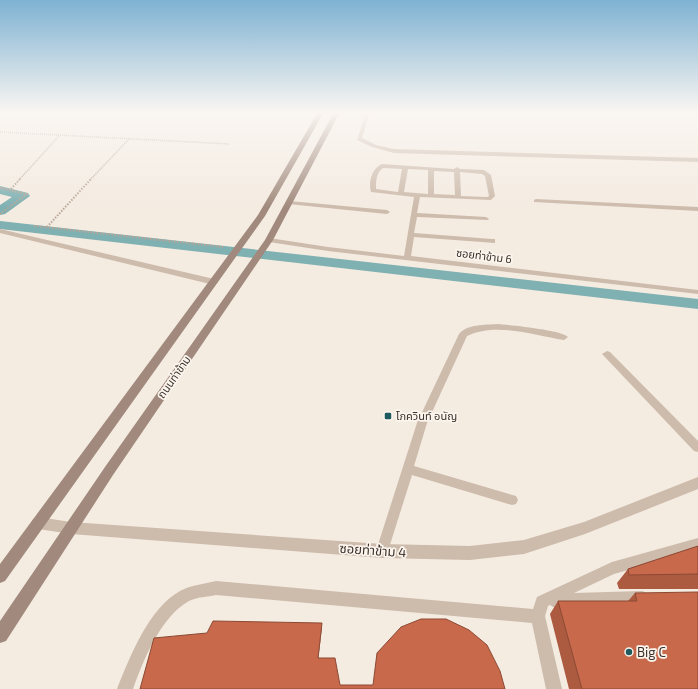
<svg xmlns="http://www.w3.org/2000/svg" width="698" height="689" font-family="'Exo 2','Noto Sans Thai',sans-serif">
	<style>
		.lines { fill: none; stroke-linecap: round; stroke-linejoin: round }
		.canal { fill: #7fb0b2; fill-rule: evenodd }
		.path-far1 { stroke: #b9a596; stroke-width: 1.5; stroke-dasharray: 1 1; stroke-linecap: butt }
		.path { stroke: #b9a596; stroke-width: 2; stroke-dasharray: 1.5 1.5; stroke-linecap: butt }
		.lane { fill: #cdbbac; fill-rule: evenodd }
		.street { fill: #cdbbac; fill-rule: evenodd }
		.secondary { fill: #a18a7d; fill-rule: evenodd }
		.wall { fill: #ac5a40 }
		.shaded-wall { fill: #8c4a34 }
		.building { fill: #c8694b; stroke: #8c4a34 }
		.poi-dot { fill: #1f5a5e; stroke: #fbf5ee; stroke-width: 1.5 }
		.labels { text-anchor: middle; stroke-width: 3.5; stroke-linejoin: round; paint-order: stroke }
		.street-label { font-size: 11px; fill: #3b302b; stroke: #fbf5ee }
		.poi-label { font-size: 11px; fill: #3b302b; stroke: #fbf5ee; text-anchor: start }
		.near-street-label { font-size: 13px; fill: #3b302b; stroke: #fbf5ee }
		.near-poi-label { font-size: 13px; fill: #3b302b; stroke: #fbf5ee; text-anchor: start }
	</style>
	<rect width="100%" height="100%" fill="#f4ebe1"/>
	<g class="lines">
		<path class="canal" d="M 0,186 L 28,193 L 30,196 L 5,214 L 0,215 L 0,205 L 12,197 L 0,194 Z
			M 0,221 L 698,299 L 698,309 L 0,229 Z"/>
		<path class="path-far1" d="M 0,132 L 230,144
			M 19,180 L 59,136
			M 90,180 L 129,139"/>
		<path class="path" d="M 0,188 L 27,194 L 0,214
			M 11,189 L 20,179
			M 34,226 L 223,247
			M 47,227 L 91,179"/>
		<path class="lane" d="M 366,112 L 370,112 L 362,138 L 376,145 L 394,149 L 698,158 L 698,162 L 394,153 L 372,147 L 357,140 Z
			M 382,164 L 454,169 L 457,167 L 460,169 L 484,170 L 491,175 L 495,196 L 491,200 L 420,197 L 417,213 L 486,217 L 489,219 L 488,220 L 417,217 L 414,233 L 492,239 L 495,239 L 495,243 L 414,237 L 411,256 L 698,290 L 698,294 L 328,251 L 269,242 L 265,240 L 269,238 L 328,247 L 404,256 L 414,197 L 371,192 C 368,182 372,168 382,164 ZM 383,168 L 402,169 L 398,192 L 376,189 C 376,181 376,173 383,168 ZM 408,169 L 428,170 L 428,194 L 404,192 ZM 434,171 L 454,172 L 455,195 L 434,194 ZM 460,172 L 482,174 L 485,176 L 489,196 L 487,197 L 461,196 Z
			M 536,199 L 698,207 L 698,211 L 534,202 L 534,200 Z
			M 290,201 L 387,210 L 390,212 L 387,214 L 288,204 L 288,202 Z
			M 498,324 C 509,325 562,330 568,337 L 564,340 C 534,335 496,322 467,336 L 427,423 L 414,466 L 516,496 L 518,500 L 516,504 L 512,505 L 412,475 L 388,551 L 387,555 L 382,557 L 377,555 L 376,551 L 417,423 L 459,334 C 467,324 485,325 498,324 Z
			M 607,351 L 610,352 L 698,441 L 698,452 L 694,451 L 604,356 L 602,354 Z
			M 698,538 L 698,550 L 614,574 L 574,593 L 642,591 L 647,593 L 649,598 L 647,603 L 642,605 L 555,608 L 550,605 L 548,606 L 545,616 L 562,689 L 546,689 L 532,623 L 216,595 C 207,597 197,597 189,601 C 161,616 143,661 133,689 L 117,689 C 130,657 148,609 180,591 C 191,585 204,584 216,581 L 533,609 L 537,597 L 612,562 Z"/>
		<path class="street" d="M 0,229 L 214,279 L 218,282 L 214,285 L 0,233 Z
			M 698,477 L 698,489 L 585,534 L 524,554 L 470,560 L 382,558 L 71,534 L 38,529 L 33,527 L 31,523 L 33,519 L 38,517 L 71,522 L 382,544 L 470,546 L 524,540 L 584,522 Z"/>
		<path class="secondary" d="M 318,112 L 324,112 L 265,216 L 5,581 L 0,583 L 0,564 L 258,215 Z
			M 334,112 L 340,112 L 273,240 L 113,475 L 6,641 L 0,643 L 0,621 L 105,467 L 265,240 Z"/>
	</g>
	<path class="wall" d="M 698,546 L 698,589 L 619,589 L 617,583 L 628,569 Z
		M 635,593 L 698,689 L 569,689 L 550,614 L 558,601 L 628,601 Z"/>
	<path class="shaded-wall" d="M 322,623 L 322,627 L 318,662 L 318,658 Z"/>
	<path class="building" d="M 698,546 L 698,574 L 629,575 L 628,569 Z
		M 698,592 L 698,689 L 582,689 L 558,601 L 637,601 L 635,593 Z
		M 421,619 L 446,619 L 469,630 L 487,645 L 500,671 L 505,689 L 140,689 L 154,638 L 207,633 L 213,621 L 322,623 L 318,658 L 335,658 L 340,685 L 373,685 L 377,653 L 401,627 Z"/>
	<linearGradient id="sky" x2="0" y2="1"><stop stop-color="#7eb2d2"/><stop offset="0.54" stop-color="#faf6f2"/><stop offset="1" stop-color="#faf6f2" stop-opacity="0"/></linearGradient>
	<rect width="698" height="208" fill="url(#sky)"/>
	<g class="poi-dot">
		<rect x="384" y="412" width="8" height="8" rx="2"/>
		<circle cx="629" cy="652" r="4"/>
	</g>
	<g class="labels">
		<g class="street-label">
			<text transform="translate(484 256) rotate(7)" y="4">ซอยท่าข้าม 6</text>
			<text transform="translate(174 377) rotate(-55)" y="4">ถนนท่าข้าม</text>
		</g>
		<g class="poi-label">
			<text x="396" y="420">โภควินท์ อนัญ</text>
		</g>
		<g class="near-street-label">
			<text transform="translate(373 550) rotate(4)" y="5">ซอยท่าข้าม 4</text>
		</g>
		<g class="near-poi-label">
			<text x="637" y="657">Big C</text>
		</g>
	</g>
</svg>
